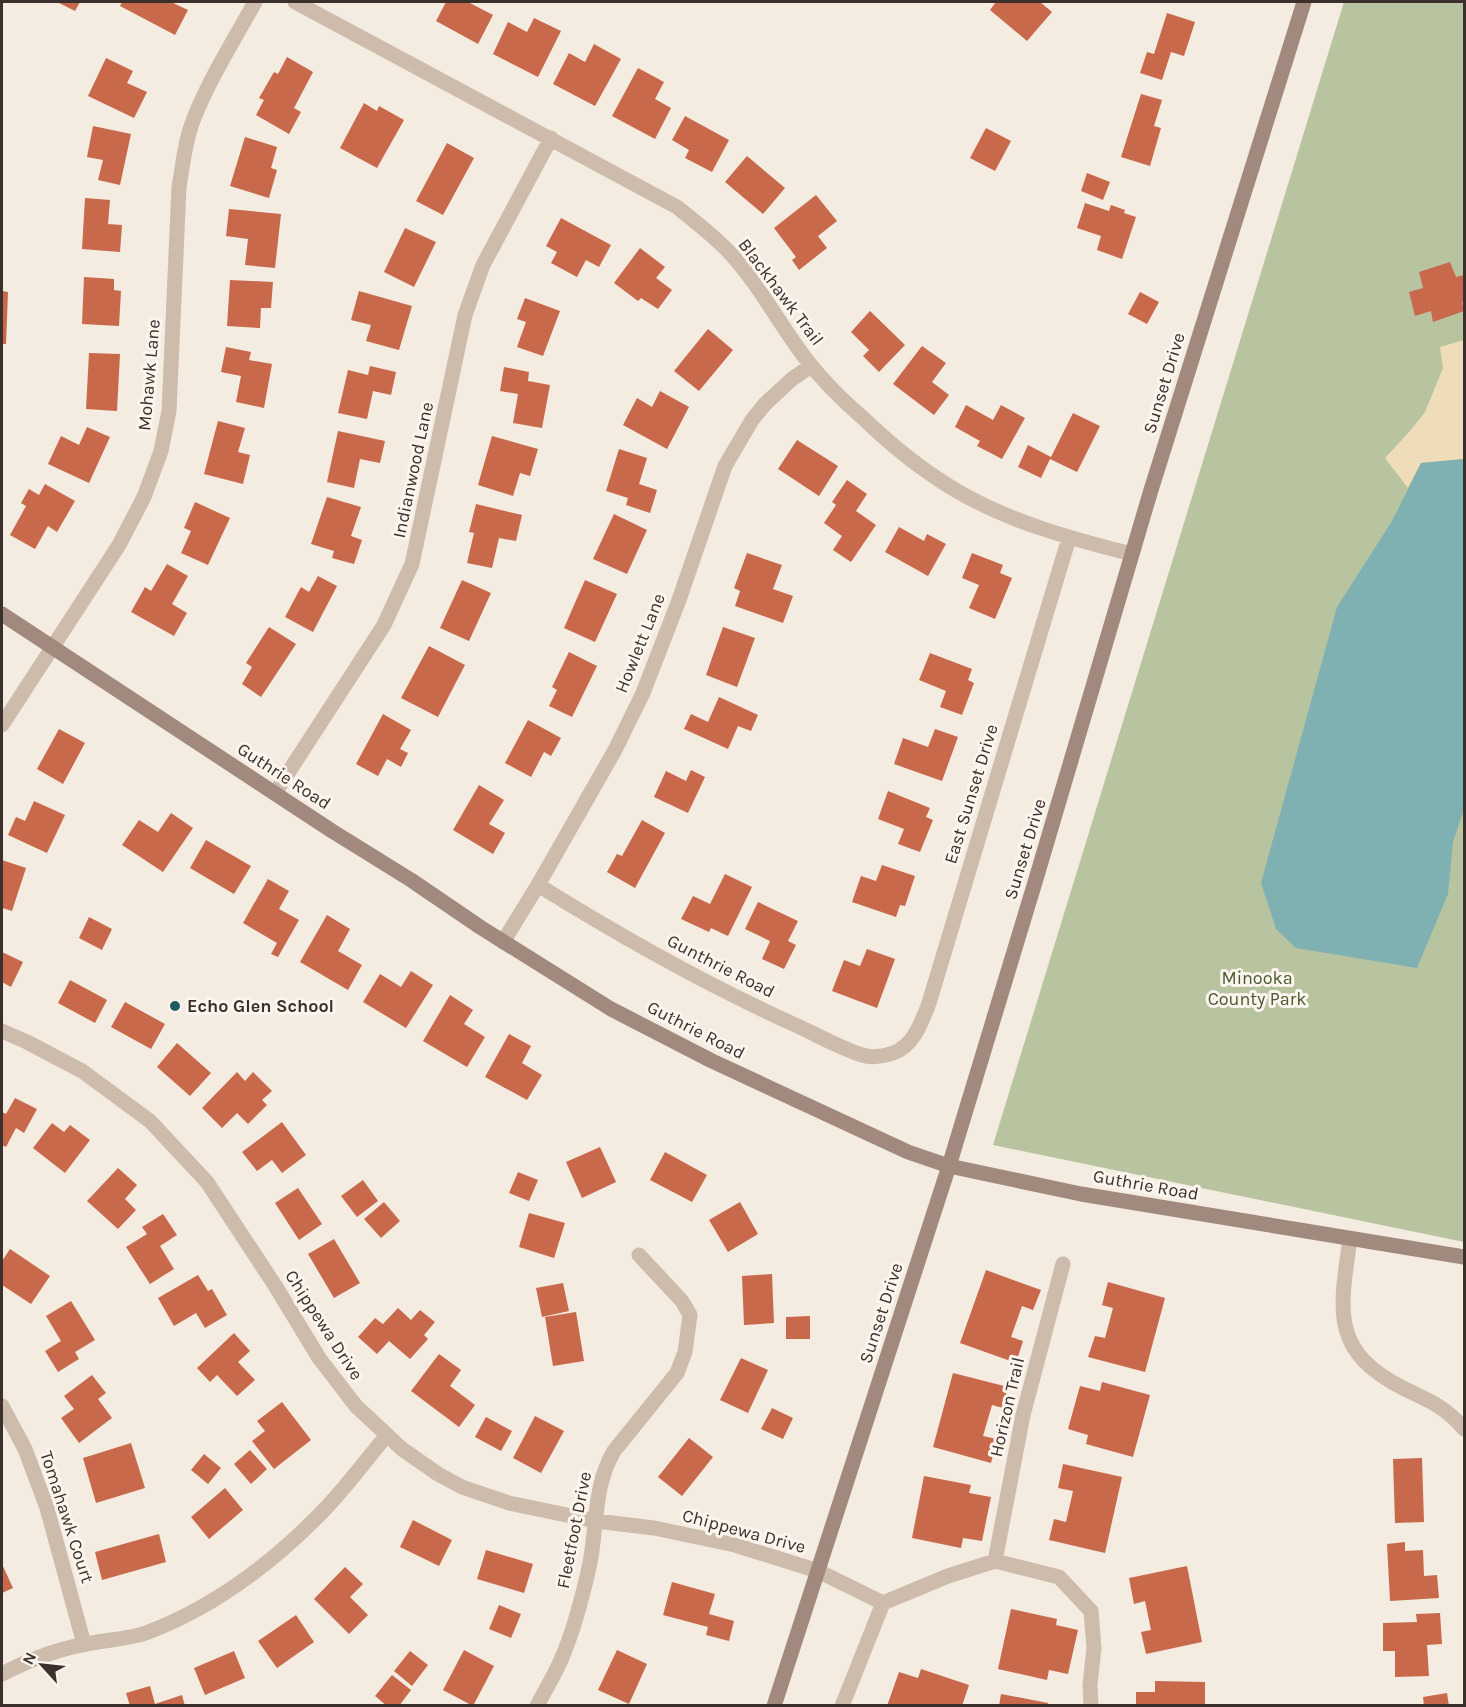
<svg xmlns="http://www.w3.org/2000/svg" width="1466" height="1707" font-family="Karla,sans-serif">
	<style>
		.green { fill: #b8c4a0 }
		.sand { fill: #efdcb8 }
		.water { fill: #7fb0b2 }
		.building { fill: #c8694b }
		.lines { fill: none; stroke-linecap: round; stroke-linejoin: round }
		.street { stroke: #cdbbac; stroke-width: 15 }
		.secondary { stroke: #a18a7d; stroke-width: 15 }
		.poi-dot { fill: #1f5a5e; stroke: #fbf5ee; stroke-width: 2 }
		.labels { text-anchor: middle; stroke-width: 6; stroke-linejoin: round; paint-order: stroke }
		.street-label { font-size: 18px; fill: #3b302b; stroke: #fbf5ee }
		.park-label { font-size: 18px; fill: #4a5a2e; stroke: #fbf5ee }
		.poi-label { font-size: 18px; font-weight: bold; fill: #3b302b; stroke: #fbf5ee; text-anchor: start }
	</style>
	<rect width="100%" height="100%" fill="#f4ebe1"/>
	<path class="green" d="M 1344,2 L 1464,2 L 1464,1242 L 993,1145 Z"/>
	<path class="sand" d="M 1464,340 L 1464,459 L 1421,463 L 1408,488 L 1385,458 L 1410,431 L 1425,412 L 1443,368 L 1440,347 Z"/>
	<path class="water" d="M 1464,459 L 1464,809 L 1453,842 L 1448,894 L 1417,968 L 1296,948 L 1276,929 L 1261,883 L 1337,607 L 1392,521 L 1421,463 Z"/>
	<path class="building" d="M 57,2 L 80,2 L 75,11 Z
		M 122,2 L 171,2 L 188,10 L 175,35 L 120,6 Z
		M 446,2 L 468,2 L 493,15 L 478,44 L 436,21 Z
		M 996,2 L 1040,2 L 1052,12 L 1027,41 L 990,10 Z
		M 1167,13 L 1195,22 L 1184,56 L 1171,52 L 1162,80 L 1140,73 L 1147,52 L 1154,54 Z
		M 534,18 L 561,31 L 538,77 L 493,54 L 508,22 L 527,32 Z
		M 594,44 L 621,59 L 595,106 L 553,84 L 569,53 L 585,62 Z
		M 287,57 L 313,72 L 294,108 L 301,112 L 289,134 L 256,115 L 264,100 L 259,98 L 274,72 L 278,74 Z
		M 106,58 L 133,71 L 127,83 L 147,92 L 134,118 L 88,96 Z
		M 638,68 L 664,82 L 655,99 L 671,108 L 655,139 L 612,116 Z
		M 1141,94 L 1162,100 L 1154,126 L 1161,128 L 1150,166 L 1121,157 Z
		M 364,103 L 377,111 L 379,106 L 404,120 L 377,168 L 340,148 Z
		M 685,116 L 729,140 L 712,172 L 685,158 L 689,150 L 672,140 Z
		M 93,126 L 131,134 L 120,185 L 98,180 L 103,160 L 87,157 Z
		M 986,128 L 1011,141 L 995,171 L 970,158 Z
		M 245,137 L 277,147 L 271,168 L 277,170 L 269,198 L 230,186 Z
		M 447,143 L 474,158 L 443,215 L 416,201 Z
		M 747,156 L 785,188 L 763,214 L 725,182 Z
		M 1087,173 L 1110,182 L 1103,200 L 1081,191 Z
		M 816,195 L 837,221 L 818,236 L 827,248 L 799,270 L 792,260 L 796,257 L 774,228 Z
		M 85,198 L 110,200 L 108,224 L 122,225 L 120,252 L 82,249 Z
		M 1085,203 L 1109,211 L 1111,205 L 1125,210 L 1124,213 L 1136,217 L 1122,259 L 1097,250 L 1101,236 L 1077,228 Z
		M 229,209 L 281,214 L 275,268 L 245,265 L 248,239 L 226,236 Z
		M 561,218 L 611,245 L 599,267 L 586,260 L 577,277 L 551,263 L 557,252 L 546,246 Z
		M 405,228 L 436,242 L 414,287 L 384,272 Z
		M 640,248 L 665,267 L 656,278 L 672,290 L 658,309 L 641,298 L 638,301 L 614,283 Z
		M 1450,262 L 1456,277 L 1464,275 L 1464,302 L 1462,302 L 1464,311 L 1433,322 L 1431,311 L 1415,316 L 1409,292 L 1423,288 L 1419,272 Z
		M 84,277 L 114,279 L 114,290 L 121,291 L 119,326 L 82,324 Z
		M 230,280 L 273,282 L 271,308 L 261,308 L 260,328 L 227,326 Z
		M 2,291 L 8,292 L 6,344 L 2,344 Z
		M 359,291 L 412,306 L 399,350 L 366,341 L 371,325 L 351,320 Z
		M 1140,292 L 1159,302 L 1147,324 L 1128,314 Z
		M 525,298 L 560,311 L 543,356 L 517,347 L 526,322 L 517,319 Z
		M 870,311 L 905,345 L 879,372 L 863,356 L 869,350 L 851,332 Z
		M 708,329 L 733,350 L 699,391 L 674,371 Z
		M 922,346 L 946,363 L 932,382 L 949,395 L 934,415 L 893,384 Z
		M 226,347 L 251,352 L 249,360 L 272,364 L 264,408 L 236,402 L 241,376 L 221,372 Z
		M 89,353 L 120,354 L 117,411 L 86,409 Z
		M 370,366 L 396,372 L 391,395 L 373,391 L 367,419 L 338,413 L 348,370 L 368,375 Z
		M 504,367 L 529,372 L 528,381 L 550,385 L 542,428 L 513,423 L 518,394 L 500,391 Z
		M 660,391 L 689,407 L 667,449 L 623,425 L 637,398 L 652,407 Z
		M 966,405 L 993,420 L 1001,405 L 1025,418 L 1002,459 L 977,446 L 980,441 L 955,427 Z
		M 1073,413 L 1100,426 L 1077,472 L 1050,459 L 1041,478 L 1018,467 L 1028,445 L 1051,457 Z
		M 218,421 L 245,428 L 238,452 L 250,455 L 243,484 L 204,474 Z
		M 87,427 L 110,437 L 89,483 L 48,464 L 61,436 L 79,445 Z
		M 338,431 L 385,441 L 380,463 L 360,459 L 354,488 L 327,482 Z
		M 492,436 L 538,449 L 530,476 L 520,473 L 513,496 L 478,485 Z
		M 797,440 L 838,466 L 819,496 L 778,469 Z
		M 619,449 L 647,458 L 639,484 L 657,490 L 650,513 L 626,505 L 628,498 L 606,491 Z
		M 847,480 L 867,494 L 856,511 L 876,525 L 851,562 L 833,550 L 842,536 L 824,523 L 836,505 L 832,502 Z
		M 45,484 L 75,501 L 57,532 L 48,526 L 35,549 L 10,535 L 26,506 L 21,503 L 29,489 L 39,495 Z
		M 327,497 L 361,507 L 351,536 L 362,540 L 354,564 L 332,558 L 334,551 L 311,544 Z
		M 195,502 L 230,518 L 208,565 L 181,553 L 191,531 L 184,528 Z
		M 476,504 L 522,515 L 516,541 L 499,538 L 492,568 L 467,563 L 474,533 L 469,532 Z
		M 614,514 L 647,530 L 627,574 L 593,559 Z
		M 899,527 L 924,541 L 927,534 L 946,544 L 928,576 L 885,552 Z
		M 747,553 L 782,565 L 773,589 L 793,596 L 783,623 L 735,606 L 740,591 L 734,588 Z
		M 972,553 L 1003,565 L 1000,573 L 1012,578 L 995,619 L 969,608 L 979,585 L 962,578 Z
		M 167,564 L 188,576 L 172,604 L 187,613 L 174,636 L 131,612 L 145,587 L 151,591 Z
		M 318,576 L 337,586 L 313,632 L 285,617 L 301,587 L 309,592 Z
		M 462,580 L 491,593 L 469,641 L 440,628 Z
		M 585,580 L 617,594 L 595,642 L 564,628 Z
		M 269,627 L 296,644 L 261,697 L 242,684 L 252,667 L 246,663 Z
		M 723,627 L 755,638 L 737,687 L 706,675 Z
		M 429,646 L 465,665 L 438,717 L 401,698 Z
		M 569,652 L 597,666 L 572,717 L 549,706 L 557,690 L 552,687 Z
		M 930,653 L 972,669 L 968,680 L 974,683 L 962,715 L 940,707 L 946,691 L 919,680 Z
		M 719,697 L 758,715 L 751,731 L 738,726 L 728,749 L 684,729 L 691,714 L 708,722 Z
		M 383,714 L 411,730 L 400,749 L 408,753 L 401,767 L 387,759 L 378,776 L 356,764 Z
		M 528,720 L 561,738 L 551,756 L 544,752 L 531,777 L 505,763 Z
		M 59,729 L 85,743 L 63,784 L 37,769 Z
		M 935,729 L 958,737 L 942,781 L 894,764 L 903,738 L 928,747 Z
		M 691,770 L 705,777 L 688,813 L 654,797 L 666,771 L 686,781 Z
		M 479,785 L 504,800 L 489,824 L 505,833 L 493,854 L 453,830 Z
		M 888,791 L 930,808 L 926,817 L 933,820 L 920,852 L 898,844 L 904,829 L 878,819 Z
		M 34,801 L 65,815 L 47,853 L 8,835 L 16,817 L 25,821 Z
		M 171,813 L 193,828 L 163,872 L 122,845 L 139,820 L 158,832 Z
		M 642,820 L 665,833 L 635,888 L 607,872 L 617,854 L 622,856 Z
		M 206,840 L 251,866 L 234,894 L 190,868 Z
		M 2,860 L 26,868 L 12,911 L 2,908 Z
		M 882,865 L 915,876 L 905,906 L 900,905 L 896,917 L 852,902 L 861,876 L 876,881 Z
		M 725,874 L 752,887 L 728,936 L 711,928 L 709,932 L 681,919 L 693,896 L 710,904 Z
		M 268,879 L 289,891 L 279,909 L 299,920 L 278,957 L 271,954 L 277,943 L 243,923 Z
		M 758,902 L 798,921 L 788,941 L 796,945 L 784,969 L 762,959 L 770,941 L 745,929 Z
		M 327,915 L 350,929 L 338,951 L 362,965 L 348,990 L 300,962 Z
		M 89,917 L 112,929 L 102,950 L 79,938 Z
		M 867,949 L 895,959 L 877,1008 L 832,991 L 844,960 L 860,966 Z
		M 2,952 L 23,962 L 11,987 L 2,982 Z
		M 411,971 L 433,985 L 406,1028 L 363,1002 L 380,974 L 401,987 Z
		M 70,980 L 107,1000 L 95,1023 L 58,1003 Z
		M 450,995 L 473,1010 L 464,1024 L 485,1037 L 467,1067 L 423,1041 Z
		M 125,1002 L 165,1024 L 151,1049 L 111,1027 Z
		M 509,1034 L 531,1046 L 522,1063 L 542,1075 L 527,1100 L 485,1077 Z
		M 177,1043 L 211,1073 L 190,1096 L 157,1067 Z
		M 237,1072 L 245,1081 L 253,1072 L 272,1091 L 262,1100 L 267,1105 L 248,1124 L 237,1113 L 222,1128 L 202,1108 Z
		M 15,1098 L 37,1109 L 24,1133 L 16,1128 L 6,1147 L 2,1145 L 2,1112 L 6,1114 Z
		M 282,1122 L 306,1155 L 282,1173 L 272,1160 L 257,1171 L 242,1152 Z
		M 52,1123 L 64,1132 L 70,1125 L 90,1140 L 65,1173 L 33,1148 Z
		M 600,1147 L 616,1182 L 582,1198 L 566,1162 Z
		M 665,1152 L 707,1175 L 692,1202 L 650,1180 Z
		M 118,1168 L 137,1185 L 125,1199 L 136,1210 L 118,1229 L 87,1201 Z
		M 518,1172 L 538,1180 L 529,1201 L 509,1193 Z
		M 363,1180 L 378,1201 L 357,1217 L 341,1196 Z
		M 298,1188 L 322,1224 L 299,1240 L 275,1203 Z
		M 384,1202 L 400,1221 L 381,1238 L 364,1219 Z
		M 740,1202 L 758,1234 L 728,1252 L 709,1220 Z
		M 529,1213 L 565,1223 L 554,1258 L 519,1247 Z
		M 163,1214 L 177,1235 L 160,1246 L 174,1269 L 150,1284 L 126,1247 L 147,1234 L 142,1227 Z
		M 334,1239 L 360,1283 L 334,1298 L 308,1254 Z
		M 10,1249 L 50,1276 L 31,1304 L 2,1285 L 2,1261 Z
		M 986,1270 L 1041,1290 L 1033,1310 L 1022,1306 L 1011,1337 L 1023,1341 L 1016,1363 L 960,1343 Z
		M 772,1274 L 774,1323 L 744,1325 L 742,1276 Z
		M 198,1275 L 208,1291 L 212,1289 L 227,1315 L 205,1328 L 196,1313 L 174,1326 L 158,1298 Z
		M 1108,1282 L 1165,1298 L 1145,1372 L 1088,1357 L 1095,1336 L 1105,1338 L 1113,1308 L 1102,1305 Z
		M 563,1283 L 569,1311 L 542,1317 L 536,1288 Z
		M 71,1301 L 95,1340 L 75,1352 L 79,1359 L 58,1372 L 45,1351 L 61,1341 L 46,1316 Z
		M 398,1308 L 411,1320 L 420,1310 L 435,1322 L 424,1335 L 428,1339 L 410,1359 L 389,1341 L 377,1354 L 358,1337 L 375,1318 L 383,1324 Z
		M 576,1312 L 584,1361 L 553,1366 L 545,1317 Z
		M 810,1316 L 810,1339 L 786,1339 L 786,1317 Z
		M 234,1333 L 250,1351 L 238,1362 L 255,1380 L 237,1396 L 217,1375 L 210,1382 L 197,1368 Z
		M 439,1354 L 461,1370 L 450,1386 L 475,1405 L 459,1427 L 411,1391 Z
		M 741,1358 L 768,1370 L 748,1413 L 720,1400 Z
		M 953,1373 L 1008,1387 L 1003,1408 L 992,1405 L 983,1436 L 997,1439 L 991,1463 L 933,1447 Z
		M 92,1375 L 106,1393 L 98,1399 L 112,1418 L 79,1443 L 61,1418 L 74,1409 L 64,1396 Z
		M 1102,1382 L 1150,1395 L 1133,1457 L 1086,1444 L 1088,1435 L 1068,1429 L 1080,1386 L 1100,1391 Z
		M 282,1402 L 311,1440 L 274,1469 L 252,1441 L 265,1431 L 257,1421 Z
		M 772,1408 L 793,1418 L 783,1439 L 761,1429 Z
		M 535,1416 L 564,1431 L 541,1473 L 513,1458 Z
		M 486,1417 L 512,1431 L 501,1451 L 475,1437 Z
		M 689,1438 L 713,1457 L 682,1496 L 658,1477 Z
		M 131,1443 L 145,1488 L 96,1503 L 83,1458 Z
		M 250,1450 L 267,1469 L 251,1484 L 234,1464 Z
		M 204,1454 L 221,1468 L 208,1484 L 191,1470 Z
		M 1422,1458 L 1424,1522 L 1395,1523 L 1393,1459 Z
		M 1063,1464 L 1122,1477 L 1105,1553 L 1049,1540 L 1054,1519 L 1066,1522 L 1073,1491 L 1058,1488 Z
		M 924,1476 L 971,1485 L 969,1493 L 991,1497 L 982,1541 L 963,1538 L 961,1548 L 912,1538 Z
		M 225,1488 L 243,1510 L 209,1539 L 191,1517 Z
		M 413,1520 L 452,1540 L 439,1566 L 400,1547 Z
		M 159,1534 L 166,1562 L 102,1580 L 95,1552 Z
		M 1405,1542 L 1405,1551 L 1423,1550 L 1424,1576 L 1437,1575 L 1439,1598 L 1390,1601 L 1387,1544 Z
		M 486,1550 L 533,1564 L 524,1593 L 477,1579 Z
		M 2,1564 L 13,1588 L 2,1593 Z
		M 1187,1566 L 1202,1642 L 1146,1654 L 1141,1632 L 1151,1630 L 1145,1601 L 1134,1604 L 1129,1578 Z
		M 345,1567 L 363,1584 L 350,1597 L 368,1615 L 349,1634 L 314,1599 Z
		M 672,1582 L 715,1594 L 709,1614 L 734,1621 L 729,1641 L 706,1635 L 708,1627 L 663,1615 Z
		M 499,1605 L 521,1614 L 511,1638 L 489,1629 Z
		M 1011,1609 L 1057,1619 L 1056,1625 L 1078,1630 L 1068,1674 L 1049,1670 L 1047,1680 L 998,1669 Z
		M 1440,1613 L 1442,1644 L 1427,1645 L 1429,1676 L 1395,1677 L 1395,1651 L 1383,1651 L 1383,1623 L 1417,1622 L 1416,1614 Z
		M 296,1615 L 314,1642 L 277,1668 L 258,1641 Z
		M 464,1650 L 494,1666 L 473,1706 L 443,1690 Z
		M 617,1650 L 647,1664 L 629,1704 L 598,1690 Z
		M 234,1651 L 245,1678 L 205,1695 L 194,1668 Z
		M 410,1651 L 428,1665 L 412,1686 L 394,1671 Z
		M 921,1669 L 969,1685 L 962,1706 L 887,1706 L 899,1672 L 918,1678 Z
		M 392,1675 L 411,1690 L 399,1706 L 387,1706 L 375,1696 Z
		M 1155,1681 L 1205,1682 L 1205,1706 L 1136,1706 L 1136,1692 L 1155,1692 Z
		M 150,1686 L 155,1704 L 182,1695 L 185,1706 L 130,1706 L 126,1693 Z
		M 1447,1693 L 1449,1706 L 1424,1706 L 1423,1697 Z
		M 1001,1694 L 1048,1703 L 1048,1706 L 999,1706 Z"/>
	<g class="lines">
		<path class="street" d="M 295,2 L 677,207 C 694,221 713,235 729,252 C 759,284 779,324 806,359 C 823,381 842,400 863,418 C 891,445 923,471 957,491 C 1010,522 1072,539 1132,554
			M 2,725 L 119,545 L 144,497 L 161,451 L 169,411 L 179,187 C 183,164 185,140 194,118 C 210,78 234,40 255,2
			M 275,793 L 384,625 L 412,564 L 465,315 L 483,265 L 551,138
			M 538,885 C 620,936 703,983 791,1023 C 814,1033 837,1047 862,1055 C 871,1058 884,1056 893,1053 C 914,1046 922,1021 929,1003 L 1069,538
			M 503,942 L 538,885 L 615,750 L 643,693 L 679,600 L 725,466 L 752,420 L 765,404 L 792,379 L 811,366
			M 2,1031 L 27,1042 L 82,1071 L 150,1121 L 207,1182 L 276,1287 L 319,1358 L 356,1406 L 402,1449 L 438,1474 L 462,1487 L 509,1503 L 596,1521 L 654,1528 L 735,1545 L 818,1571 L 883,1603 L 948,1576 L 995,1561 L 1059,1577 L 1091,1611 L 1094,1648 L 1090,1685 L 1091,1706
			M 1350,1239 C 1340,1310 1330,1351 1403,1388 C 1429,1401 1445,1406 1464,1429
			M 2,1406 L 25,1449 L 47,1508 L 84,1644
			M 995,1561 L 1023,1415 L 1063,1264
			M 2,1674 C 29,1660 57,1649 87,1644 C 106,1640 128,1639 146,1633 C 215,1607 274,1562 325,1509 C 347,1486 366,1460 387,1435
			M 537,1706 C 545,1690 554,1676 561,1660 C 574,1630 583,1595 590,1563 C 597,1526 594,1484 614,1451 L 677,1373 L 685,1352 L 690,1315 L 682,1301 L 639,1255
			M 842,1706 L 883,1603"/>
		<path class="secondary" d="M 2,614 L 332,831 L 411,880 L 480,927 L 611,1009 L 712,1061 L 908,1152 L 949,1166 L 1081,1194 L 1464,1257
			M 774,1706 L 949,1166 L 1036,879 L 1151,490 L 1304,2"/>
	</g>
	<circle class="poi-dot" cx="175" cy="1006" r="6"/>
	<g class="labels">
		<g class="street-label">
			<text transform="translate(781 292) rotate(53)" y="6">Blackhawk Trail</text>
			<text transform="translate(149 375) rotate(-85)" y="6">Mohawk Lane</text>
			<text transform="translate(1164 383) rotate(-73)" y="6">Sunset Drive</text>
			<text transform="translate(413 470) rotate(-78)" y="6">Indianwood Lane</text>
			<text transform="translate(640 643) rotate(-68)" y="6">Howlett Lane</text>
			<text transform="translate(284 776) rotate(33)" y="6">Guthrie Road</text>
			<text transform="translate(971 794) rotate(-73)" y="6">East Sunset Drive</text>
			<text transform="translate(1025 849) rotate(-73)" y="6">Sunset Drive</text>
			<text transform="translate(721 966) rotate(27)" y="6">Gunthrie Road</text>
			<text transform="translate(696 1030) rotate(27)" y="6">Guthrie Road</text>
			<text transform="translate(1146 1185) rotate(10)" y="6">Guthrie Road</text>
			<text transform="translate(881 1313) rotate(-72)" y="6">Sunset Drive</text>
			<text transform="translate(324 1325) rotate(57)" y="6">Chippewa Drive</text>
			<text transform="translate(1007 1407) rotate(-77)" y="6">Horizon Trail</text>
			<text transform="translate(67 1517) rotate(72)" y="6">Tomahawk Court</text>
			<text transform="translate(574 1530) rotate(-79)" y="6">Fleetfoot Drive</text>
			<text transform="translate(744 1531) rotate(15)" y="6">Chippewa Drive</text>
		</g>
		<g class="park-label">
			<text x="1257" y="984">Minooka<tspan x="1257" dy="21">County Park</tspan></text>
		</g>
		<g class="poi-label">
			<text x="187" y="1012">Echo Glen School</text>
		</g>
	</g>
	<rect width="1466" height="1707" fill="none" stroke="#3b302b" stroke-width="6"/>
	<g transform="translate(42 1665) rotate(297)" stroke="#fbf5ee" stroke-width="4.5" paint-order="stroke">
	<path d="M0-4.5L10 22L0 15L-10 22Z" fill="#3b302b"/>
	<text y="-9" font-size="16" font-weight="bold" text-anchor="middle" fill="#3b302b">N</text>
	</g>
</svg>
